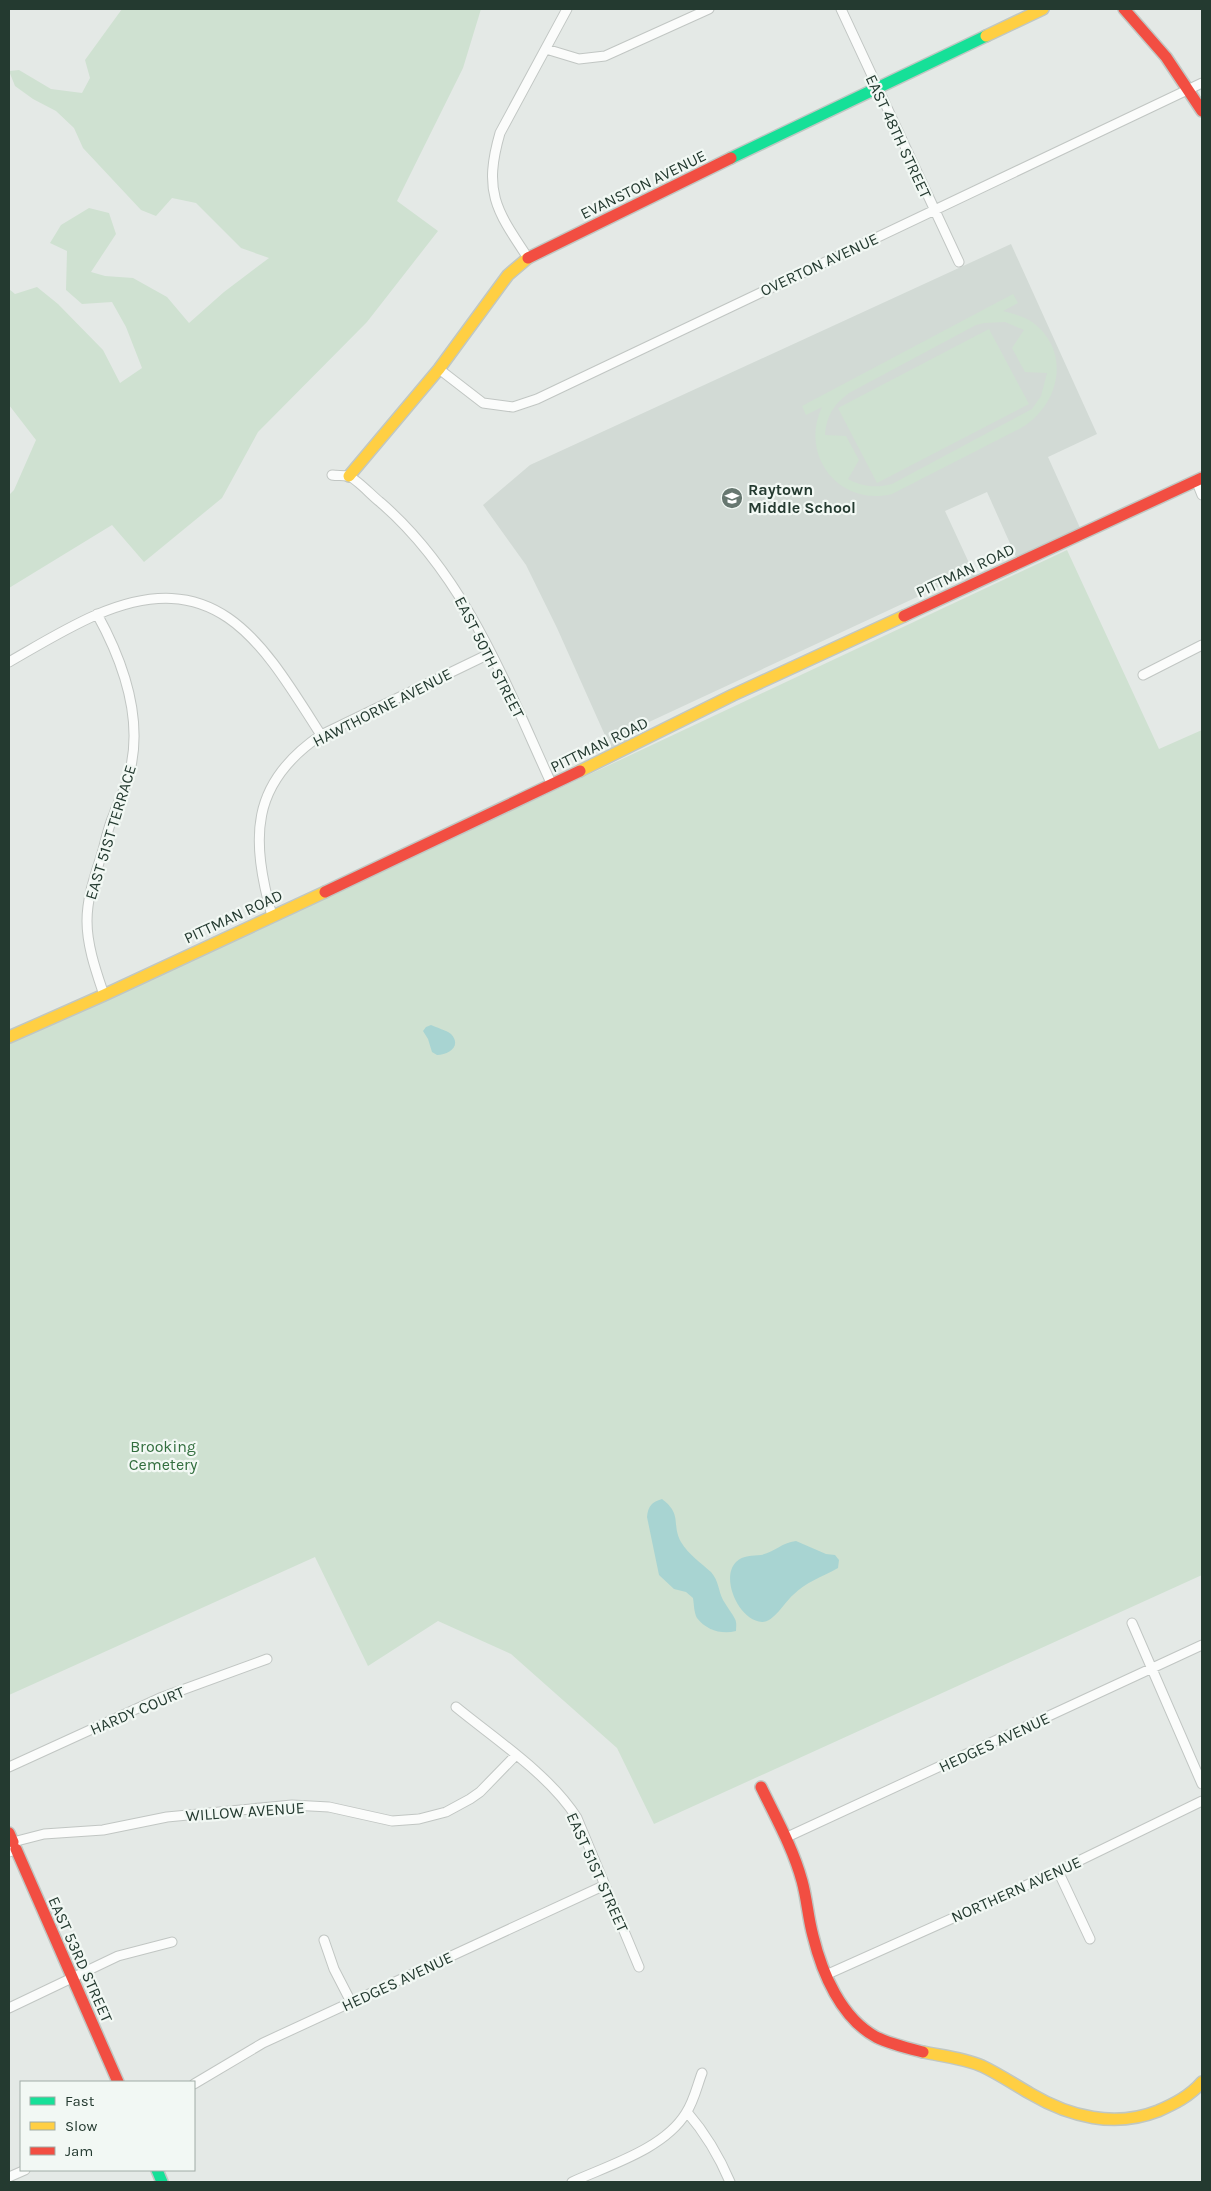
<svg xmlns="http://www.w3.org/2000/svg" width="1211" height="2191" font-family="Karla,sans-serif">
	<style>
		.built { fill: #d2dad5 }
		.green { fill: #cfe1d1; fill-rule: evenodd }
		.water { fill: #a8d4d2 }
		.lines { fill: none; stroke-linecap: round; stroke-linejoin: round }
		.street-casing { stroke: #c1c6c3; stroke-width: 11 }
		.fast-casing { stroke: #c0c7c3; stroke-width: 14 }
		.slow-casing { stroke: #c0c7c3; stroke-width: 14 }
		.jam-casing { stroke: #c0c7c3; stroke-width: 14 }
		.street { stroke: #fbfcfb; stroke-width: 9 }
		.fast { stroke: #16e098; stroke-width: 11 }
		.slow { stroke: #ffcf43; stroke-width: 11 }
		.jam { stroke: #f24e42; stroke-width: 11 }
		.labels { text-anchor: middle; stroke-width: 4.5; stroke-linejoin: round; paint-order: stroke }
		.street-label { font-size: 16px; fill: #243a30; stroke: #f2f8f4 }
		.poi-label { font-size: 16px; font-weight: bold; fill: #243a30; stroke: #f2f8f4; text-anchor: start }
		.park-label { font-size: 16px; fill: #326e3e; stroke: #f2f8f4 }
	</style>
	<rect width="100%" height="100%" fill="#e4e9e6"/>
	<path class="built" d="M 1011,244 L 1097,434 L 1048,457 L 1081,530 L 1017,559 L 987,492 L 945,511 L 976,578 L 966,580 L 960,577 L 649,722 L 634,732 L 625,744 L 612,751 L 557,628 L 526,565 L 483,505 L 530,465 Z"/>
	<path class="green" d="M 122,9 L 481,9 L 463,68 L 397,201 L 438,231 L 367,322 L 258,432 L 222,498 L 144,562 L 112,525 L 9,588 L 9,495 L 14,490 L 36,440 L 9,405 L 9,289 L 15,294 L 37,287 L 58,304 L 103,350 L 120,383 L 142,368 L 126,327 L 112,302 L 82,304 L 66,290 L 67,251 L 50,243 L 61,225 L 89,208 L 109,213 L 116,234 L 91,272 L 105,276 L 133,278 L 167,297 L 189,323 L 224,292 L 269,258 L 241,248 L 196,203 L 172,198 L 156,216 L 141,210 L 83,148 L 74,128 L 56,111 L 33,99 L 15,86 L 9,71 L 19,70 L 51,89 L 82,93 L 90,78 L 85,60 Z
		M 1013,294 L 1018,303 L 1003,311 C 1013,314 1024,316 1032,322 C 1072,351 1060,405 1021,428 L 892,494 C 839,507 799,455 822,407 L 806,415 L 802,406 ZM 1005,322 L 1024,330 L 1012,348 L 1025,372 L 1047,373 L 1041,396 L 1032,409 L 892,484 C 876,488 862,487 848,479 L 859,460 L 846,436 L 825,435 C 826,416 834,404 849,393 L 976,325 L 984,323 Z
		M 989,329 L 1029,404 L 877,483 L 838,408 Z
		M 1067,550 L 1159,749 L 1202,730 L 1202,1575 L 654,1824 L 617,1748 L 511,1654 L 438,1621 L 368,1666 L 315,1557 L 9,1695 L 9,1044 L 239,939 Z"/>
	<path class="water" d="M 431,1025 C 437,1028 446,1030 451,1034 C 462,1046 449,1055 437,1055 L 432,1052 L 428,1039 L 423,1031 L 426,1027 Z
		M 662,1499 C 683,1515 671,1524 681,1542 C 689,1555 701,1563 711,1572 C 719,1581 718,1590 723,1600 C 727,1607 732,1613 735,1619 C 737,1623 736,1627 736,1631 C 722,1635 706,1630 697,1618 C 694,1613 694,1604 693,1598 L 686,1592 L 674,1589 L 659,1575 L 647,1517 C 648,1506 652,1502 662,1499 Z
		M 796,1541 L 826,1554 L 835,1555 L 839,1560 L 838,1568 C 822,1577 806,1582 793,1595 C 784,1603 774,1622 762,1622 C 739,1621 720,1578 736,1562 C 743,1555 753,1556 761,1555 C 775,1552 781,1543 796,1541 Z"/>
	<g class="lines">
		<g class="street-casing">
			<path id="street" d="M 841,9 L 959,262
				M 546,49 L 579,59 L 605,56 L 709,9
				M 528,258 C 496,210 483,192 500,133 L 567,9
				M 439,369 L 483,403 L 513,407 L 537,399 L 1202,83
				M 332,475 C 337,476 343,475 348,476 C 356,478 372,496 380,502 C 466,576 506,685 552,785
				M 1196,480 L 1202,495
				M 97,614 C 124,663 145,722 128,778 C 125,790 118,802 114,814 C 109,825 106,838 103,850 C 96,873 87,896 87,921 C 87,946 96,971 104,995
				M 9,662 C 37,646 66,628 96,615 C 218,562 263,644 321,735
				M 1143,675 L 1202,645
				M 272,916 C 251,839 249,784 321,735 L 491,653
				M 1132,1623 L 1202,1784
				M 456,1707 C 495,1739 550,1775 577,1818 L 639,1967
				M 9,1767 L 160,1698 L 267,1659
				M 785,1838 L 1202,1645
				M 9,1852 L 16,1849 L 13,1842 L 44,1834 L 103,1830 L 167,1817 L 292,1805 L 329,1807 L 392,1821 L 419,1819 L 446,1812 L 470,1799 L 480,1792 L 515,1756
				M 1058,1871 L 1090,1939
				M 324,1940 L 334,1969 L 351,2002
				M 828,1974 L 1058,1871 L 1202,1801
				M 9,2008 L 118,1956 L 172,1942
				M 194,2084 L 263,2043 L 605,1885
				M 687,2112 C 706,2134 719,2156 730,2182
				M 9,2177 L 25,2170
				M 572,2182 C 609,2165 664,2149 686,2113 C 694,2101 697,2086 702,2073"/>
		</g>
		<g class="fast-casing">
			<path id="fast" d="M 731,158 L 986,36
				M 157,2170 L 162,2182"/>
		</g>
		<g class="slow-casing">
			<path id="slow" d="M 986,36 L 1043,9
				M 349,476 L 439,369 L 508,275 L 528,258
				M 580,771 L 733,695 L 904,616
				M 9,1037 L 104,995 L 325,892
				M 923,2052 C 942,2056 963,2058 982,2066 C 999,2074 1015,2085 1031,2094 C 1070,2117 1115,2128 1158,2111 C 1174,2104 1190,2096 1202,2082"/>
		</g>
		<g class="jam-casing">
			<path id="jam" d="M 1124,9 L 1166,57 L 1202,111
				M 528,258 L 731,158
				M 904,616 L 1202,478
				M 325,892 L 580,771
				M 761,1787 C 776,1818 793,1848 802,1881 C 807,1899 808,1918 813,1936 C 822,1973 841,2018 876,2037 C 890,2044 907,2048 923,2052
				M 9,1833 L 13,1842
				M 16,1849 L 118,2082"/>
		</g>
		<use href="#street" class="street"/>
		<use href="#fast" class="fast"/>
		<use href="#slow" class="slow"/>
		<use href="#jam" class="jam"/>
	</g>
	<defs>
		<g id="school-disc" transform="scale(1.125)"><circle r="9.5" fill="#677770" stroke="#f2f8f4"/><path d="M0-5L7-2L0 1L-7-2ZM-4 1L0 2.5L4 1V4Q0 6-4 4Z" fill="#fff"/></g>
	</defs>
	<g fill-rule="evenodd">
		<use href="#school-disc" x="732" y="498"/>
	</g>
	<g class="labels">
		<g class="street-label">
			<text transform="translate(899 136) rotate(65)" y="6">EAST 48TH STREET</text>
			<text transform="translate(643 184) rotate(-26)" y="6">EVANSTON AVENUE</text>
			<text transform="translate(819 264) rotate(-25)" y="6">OVERTON AVENUE</text>
			<text transform="translate(965 570) rotate(-25)" y="6">PITTMAN ROAD</text>
			<text transform="translate(490 657) rotate(63)" y="6">EAST 50TH STREET</text>
			<text transform="translate(382 707) rotate(-27)" y="6">HAWTHORNE AVENUE</text>
			<text transform="translate(599 744) rotate(-26)" y="6">PITTMAN ROAD</text>
			<text transform="translate(110 832) rotate(-73)" y="6">EAST 51ST TERRACE</text>
			<text transform="translate(233 916) rotate(-25)" y="6">PITTMAN ROAD</text>
			<text transform="translate(137 1710) rotate(-23)" y="6">HARDY COURT</text>
			<text transform="translate(994 1742) rotate(-25)" y="6">HEDGES AVENUE</text>
			<text transform="translate(245 1811) rotate(-4)" y="6">WILLOW AVENUE</text>
			<text transform="translate(598 1872) rotate(66)" y="6">EAST 51ST STREET</text>
			<text transform="translate(1016 1889) rotate(-24)" y="6">NORTHERN AVENUE</text>
			<text transform="translate(81 1959) rotate(66)" y="6">EAST 53RD STREET</text>
			<text transform="translate(397 1981) rotate(-25)" y="6">HEDGES AVENUE</text>
		</g>
		<g class="poi-label">
			<text x="748" y="495">Raytown<tspan x="748" dy="18">Middle School</tspan></text>
		</g>
		<g class="park-label">
			<text x="163" y="1452">Brooking<tspan x="163" dy="18">Cemetery</tspan></text>
		</g>
	</g>
	<rect width="1211" height="2191" fill="none" stroke="#243a30" stroke-width="20"/>
	<rect x="20" y="2081" width="175" height="90" fill="#f2f8f4" stroke="#a0aca6"/>
	<rect x="30" y="2097" width="25" height="8" fill="#16e098" stroke="#a0aca6"/>
	<text x="65" y="2106" font-size="15" fill="#243a30">Fast</text>
	<rect x="30" y="2122" width="25" height="8" fill="#ffcf43" stroke="#a0aca6"/>
	<text x="65" y="2131" font-size="15" fill="#243a30">Slow</text>
	<rect x="30" y="2147" width="25" height="8" fill="#f24e42" stroke="#a0aca6"/>
	<text x="65" y="2156" font-size="15" fill="#243a30">Jam</text>
</svg>
